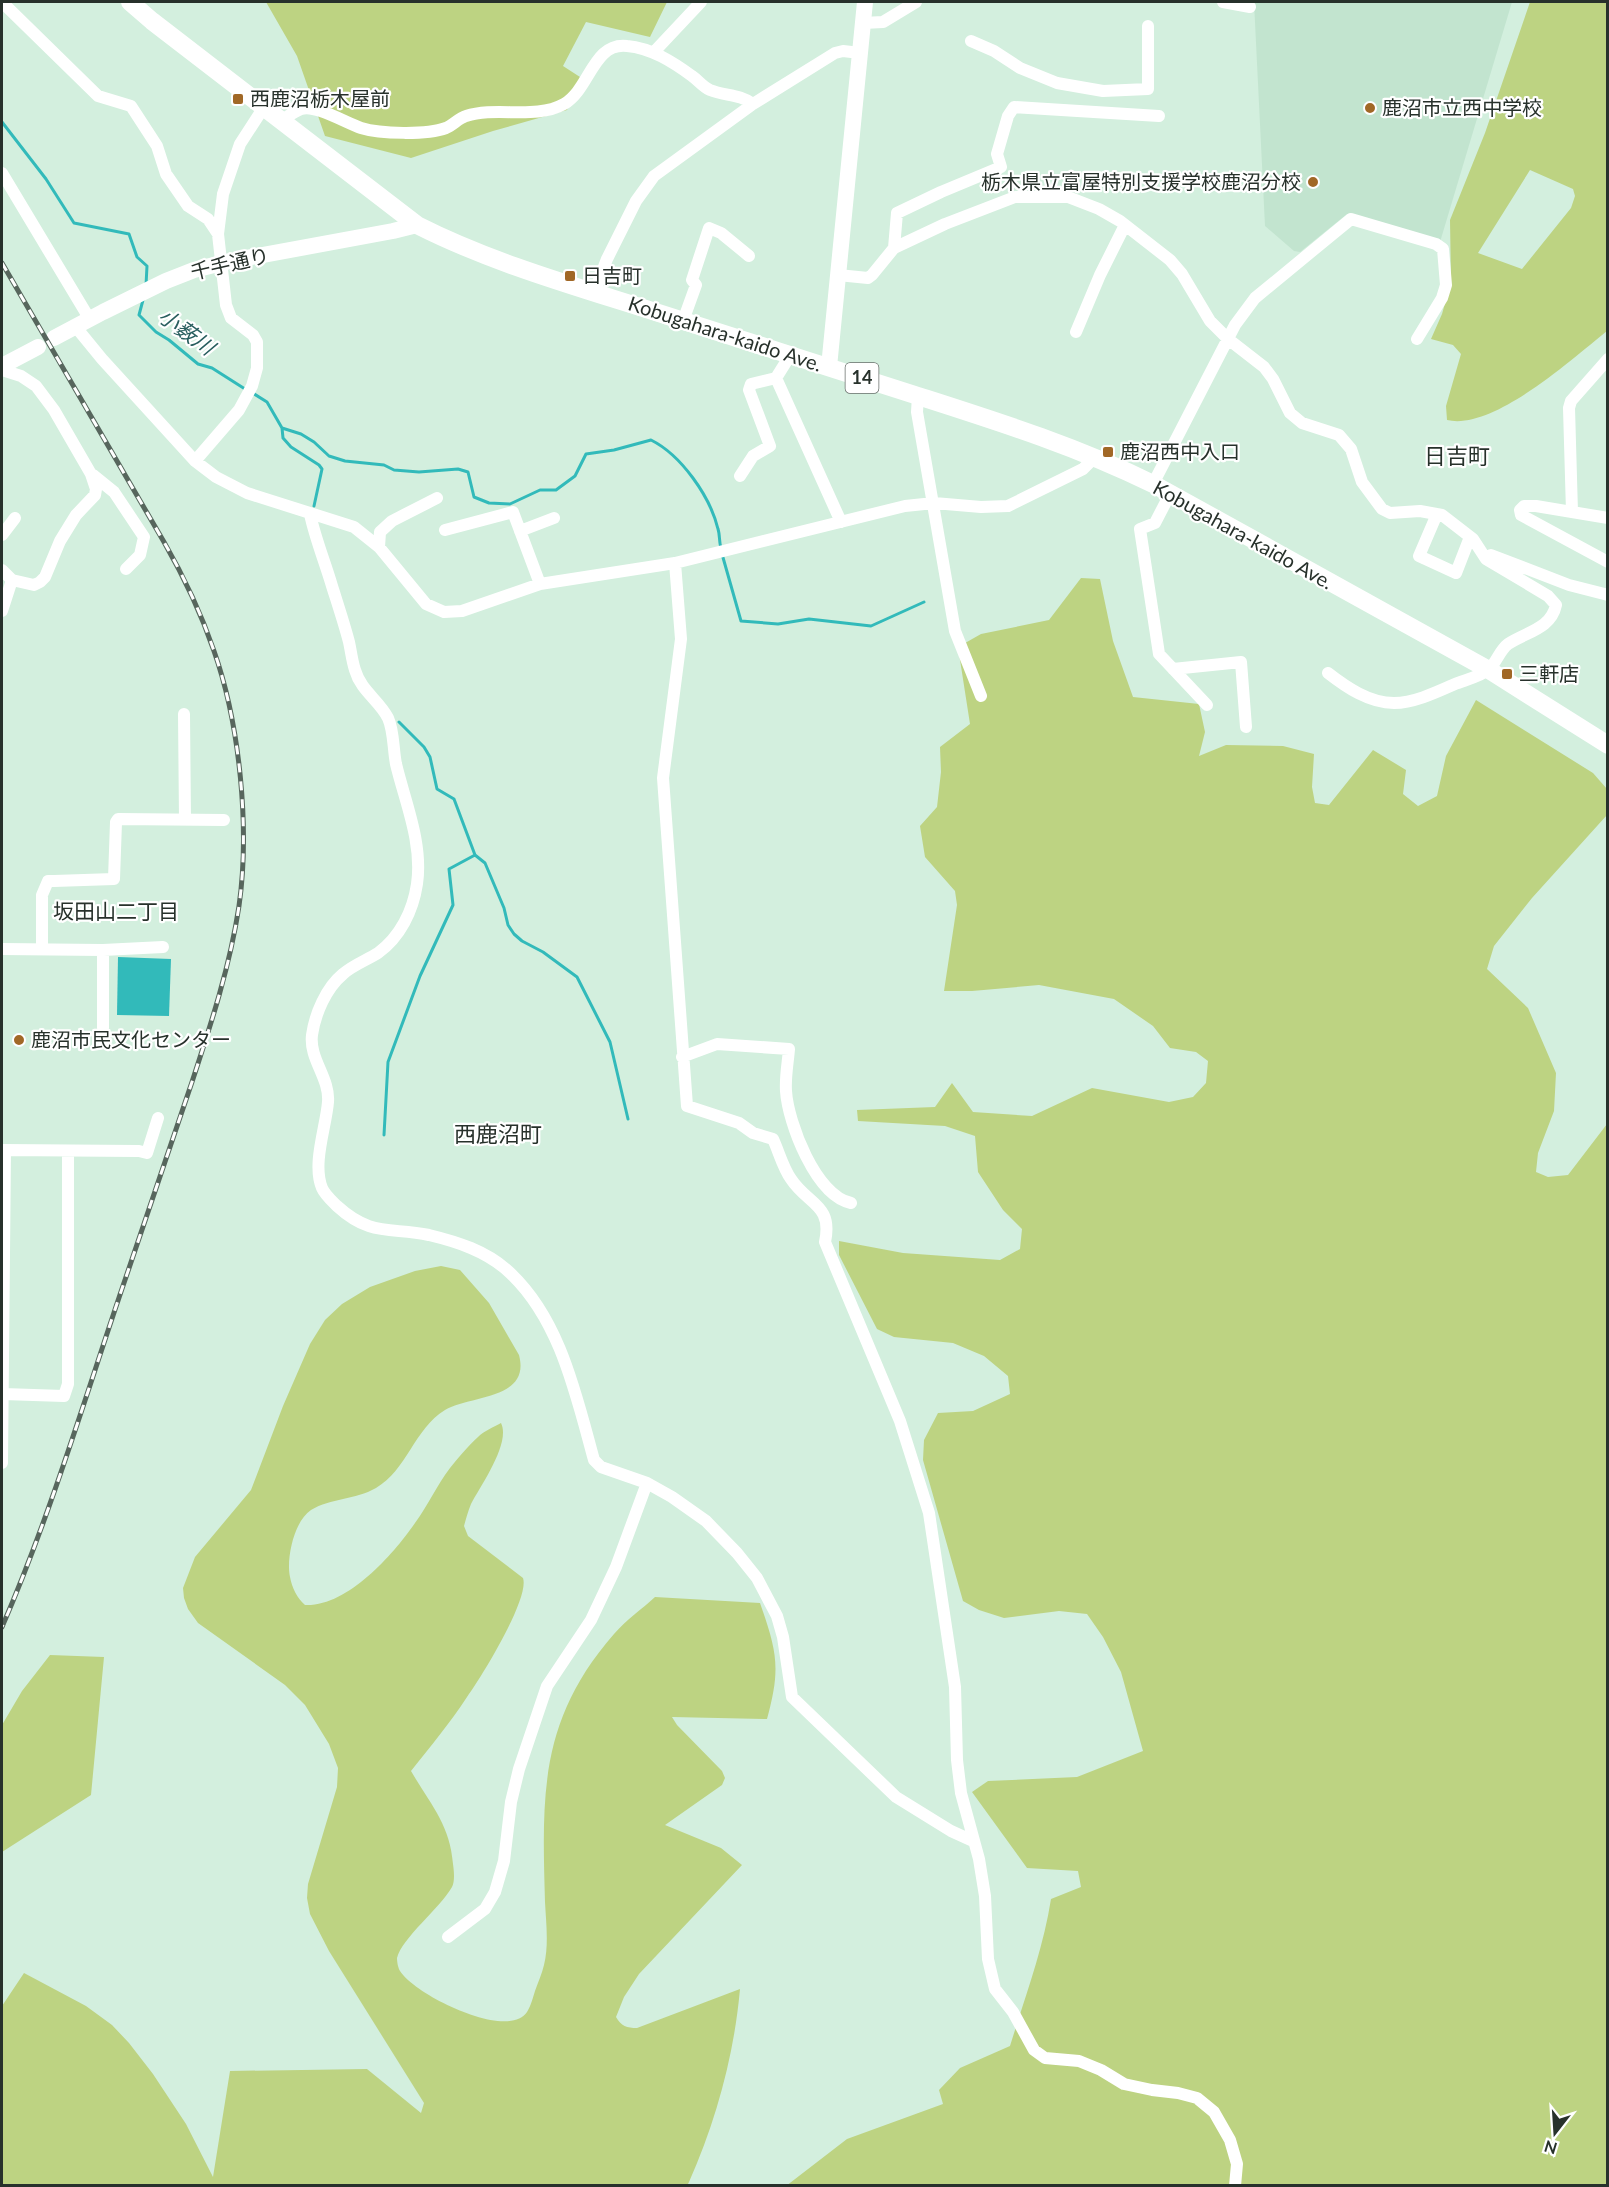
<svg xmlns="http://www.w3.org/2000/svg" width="1609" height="2187" font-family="Lato,'Noto Sans JP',sans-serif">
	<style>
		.built { fill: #c2e4cf }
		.green { fill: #bdd382; fill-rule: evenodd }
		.water { fill: #32baba }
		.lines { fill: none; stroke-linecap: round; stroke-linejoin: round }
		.stream { stroke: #32baba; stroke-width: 3 }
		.street { stroke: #fff; stroke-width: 12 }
		.secondary { stroke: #fff; stroke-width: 16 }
		.primary { stroke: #fff; stroke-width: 18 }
		.rail-casing { stroke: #57665d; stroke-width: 5 }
		.rail { stroke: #fff; stroke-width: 3; stroke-dasharray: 9; stroke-linecap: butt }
		.poi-dot { fill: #a16826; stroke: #fff; stroke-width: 2 }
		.labels { text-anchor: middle; stroke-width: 4.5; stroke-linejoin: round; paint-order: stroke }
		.shield { fill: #fff; stroke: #686f6b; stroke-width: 1.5 }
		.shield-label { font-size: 18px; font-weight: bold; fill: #27312b }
		.poi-label { font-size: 20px; fill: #27312b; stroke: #fff; text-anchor: start }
		.street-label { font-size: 20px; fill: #27312b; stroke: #fff }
		.water-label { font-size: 21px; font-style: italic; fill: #285e5e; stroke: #fff }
		.neighbourhood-label { font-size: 21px; fill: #27312b; stroke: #fff }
		.quarter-label { font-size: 22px; fill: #27312b; stroke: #fff }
	</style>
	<rect width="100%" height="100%" fill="#d3efde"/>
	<path class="built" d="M 1254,2 L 1512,2 L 1440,242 L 1347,214 L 1300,252 L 1294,251 L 1265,226 Z"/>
	<path class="green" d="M 266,2 L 667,2 L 650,37 L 586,22 L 563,66 L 580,77 L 567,110 L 493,131 L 411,158 L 325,136 L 297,56 Z
		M 1530,2 L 1607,2 L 1607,331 C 1572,359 1493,431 1447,420 L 1446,406 L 1461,354 L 1453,345 L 1431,339 L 1442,314 L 1451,282 L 1450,220 L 1485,133 ZM 1530,170 L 1573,189 L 1575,196 L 1571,208 L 1522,269 L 1478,253 Z
		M 1081,578 L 1100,579 L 1113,641 L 1133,697 L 1199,704 L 1205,732 L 1199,756 L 1226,745 L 1283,746 L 1314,754 L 1312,787 L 1315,803 L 1329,805 L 1373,750 L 1406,770 L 1403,794 L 1418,806 L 1437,796 L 1446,756 L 1476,700 L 1593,773 L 1607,789 L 1607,815 L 1532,898 L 1494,946 L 1487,969 L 1528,1008 L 1556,1073 L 1554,1111 L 1538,1153 L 1536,1172 L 1548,1177 L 1568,1175 L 1607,1124 L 1607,2185 L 786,2186 L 847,2139 L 943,2104 L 939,2090 L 960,2068 L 1010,2046 C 1025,1997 1043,1950 1051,1899 L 1081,1887 L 1078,1871 L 1027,1868 L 972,1792 L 988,1781 L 1077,1777 L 1143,1751 L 1121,1672 L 1103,1637 L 1087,1614 L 1059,1611 L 1004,1618 L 979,1610 L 963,1601 L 923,1460 L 924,1440 L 938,1413 L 973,1411 L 1010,1394 L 1008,1376 L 984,1356 L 953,1343 L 894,1337 L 877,1329 L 839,1255 L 839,1241 L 903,1253 L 1000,1260 L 1020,1249 L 1022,1229 L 1003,1210 L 978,1172 L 975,1136 L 945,1126 L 858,1121 L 857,1110 L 935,1107 L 952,1083 L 973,1112 L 1032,1116 L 1092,1088 L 1169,1102 L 1193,1097 L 1206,1083 L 1208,1061 L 1196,1052 L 1170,1048 L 1153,1026 L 1114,999 L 1039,985 L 972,991 L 944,991 L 957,905 L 955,891 L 925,857 L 920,826 L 937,807 L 941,772 L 940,747 L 970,724 L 958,647 L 981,634 L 1049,620 Z
		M 441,1266 L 460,1270 L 489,1303 L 519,1355 C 531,1400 470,1395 445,1410 C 414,1429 407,1470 376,1488 C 355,1500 331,1498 311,1510 C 294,1521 286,1559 290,1577 C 292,1588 297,1598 305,1605 C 347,1607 393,1555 415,1523 C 428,1505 437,1485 450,1468 C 458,1458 468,1446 478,1437 C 484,1431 494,1427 501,1423 C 511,1443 481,1485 471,1504 C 468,1511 466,1519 464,1526 L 468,1536 L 523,1578 C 530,1598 481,1678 467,1697 C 450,1723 430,1747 411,1771 C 430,1804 450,1824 453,1864 C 454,1871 455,1881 452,1887 C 440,1908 402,1938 397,1958 C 397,1962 398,1968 400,1971 C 415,1995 508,2041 527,2012 C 531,2006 533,1997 535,1991 C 538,1982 542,1974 544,1965 C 549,1945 546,1922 545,1902 C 542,1795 539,1720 614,1634 C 626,1620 642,1609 655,1597 L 760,1603 C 777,1652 781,1668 767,1719 L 672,1717 L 677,1725 L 722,1771 L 725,1778 L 722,1785 L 665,1825 L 721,1848 L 742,1865 L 639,1974 L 624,1997 L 616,2017 C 621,2026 627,2028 637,2028 L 740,1989 C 734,2056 716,2121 689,2182 L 687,2186 L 2,2185 L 2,2006 L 24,1973 L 86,2006 L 112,2025 L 129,2043 L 153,2074 L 186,2124 L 213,2177 L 230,2071 L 367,2069 L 421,2113 L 424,2103 L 329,1951 L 310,1914 L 307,1898 L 308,1884 L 337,1787 L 338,1768 L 329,1744 L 305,1705 L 285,1685 L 198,1623 L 188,1609 L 184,1598 L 183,1588 L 195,1557 L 251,1490 L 283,1406 L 310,1344 L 325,1320 L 342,1304 L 370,1287 L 415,1271 Z
		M 50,1655 L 104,1657 L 91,1795 L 2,1852 L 2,1725 L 22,1691 Z"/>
	<path class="water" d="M 118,957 L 171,959 L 169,1016 L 117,1015 Z"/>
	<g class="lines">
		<path class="stream" d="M 2,122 L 46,179 L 74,223 L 129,234 L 137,257 L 147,266 L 146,285
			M 143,300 L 139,315 L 156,332 L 169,340 L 198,364 L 212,368 L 245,389
			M 251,392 L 267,402 L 282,428 L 283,438 L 291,447 L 319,465 L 322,469 L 314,506
			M 282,428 L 301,434 L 314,442 L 329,456 L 345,461 L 384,465 L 394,470 L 419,472 L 458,469 L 468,472 L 474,497 L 489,503 L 510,504 L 540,490 L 556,490 L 575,476 L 586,454 L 614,450 L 651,440 C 681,455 710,496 718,529 C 720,535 719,542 721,548
			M 722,554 L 741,621 L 778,624 L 809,619 L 871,626 L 924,602
			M 399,722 L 424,747 L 430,757 L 437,789 L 454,799 L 475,855 L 485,863 L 504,908 L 508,925 L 514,934 L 522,941 L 543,952 L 577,977 L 610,1042 L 628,1119
			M 384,1135 L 388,1062 L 420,976 L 453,905 L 449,869 L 475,855"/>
		<path class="street" d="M 2,2 L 98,96 L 131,106 L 157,146 L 166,174 L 188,206 L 208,219 L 218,234
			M 1223,2 L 1250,7
			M 863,23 L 883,22 L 916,2
			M 971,41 L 994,51 L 1020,68 L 1057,83 L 1103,91 L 1148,89 L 1148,26
			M 654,52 L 701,2
			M 282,120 C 287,117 295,111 301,109 C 315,104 346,123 361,128 C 380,134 427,135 446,128 C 453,125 459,118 466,116 C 497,106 535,120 564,104 C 590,89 593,42 627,46 C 651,48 673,62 692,76 C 698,80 703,87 710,90 C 725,96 740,94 753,104
			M 2,173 L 89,318
			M 894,248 L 897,213 L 941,192 L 1001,167 L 997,154 L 1008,116 L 1014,107 L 1159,116
			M 838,275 L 868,278 L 872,275 L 894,248 L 945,224 L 1015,197 L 1068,197 L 1099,209 L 1120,221 L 1170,260 L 1182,274 L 1210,321 L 1228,339 L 1264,367 L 1273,379 L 1290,413 L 1302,423 L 1339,435 L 1351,449 L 1362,482 L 1382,509 L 1390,513 L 1420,511 L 1442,515 L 1473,539 L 1486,559 L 1548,596 L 1556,605 C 1551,629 1526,632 1508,644 C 1499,651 1497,662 1489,669 C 1482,676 1465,680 1455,684 C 1437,692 1414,703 1394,703 C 1369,703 1346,687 1328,673
			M 594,293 L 607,259 L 636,201 L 654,176 L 753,104 L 835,53 L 843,51 L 860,53
			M 683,321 L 696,285 L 692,280 L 709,228 L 721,233 L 749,256
			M 75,326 L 102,359 L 195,461 L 216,477 L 247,493 L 354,527 L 379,547 L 426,604 L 444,612 L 462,611 L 540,584 L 675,563 L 905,506 L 934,503 L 981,507 L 1008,506 L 1083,469 L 1095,457
			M 1076,332 L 1100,275 L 1125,225
			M 788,354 L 786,362 L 776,378 L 841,522
			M 2,370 L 21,376 L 36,386 L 54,410 L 91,474 L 96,489 L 95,495 L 76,515 L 60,541 L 45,577 L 40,582 L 34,585 L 12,580 L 2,570
			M 918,396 L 917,412 L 955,631 L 981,696
			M 195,461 L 239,410 L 252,386 L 257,368 L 257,342 L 253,335 L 231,318 L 226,305 L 218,234 L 223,194 L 240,144 L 264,107
			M 93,475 L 114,492 L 144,537 L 140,555 L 126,569
			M 740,476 L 753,456 L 770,446 L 749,390 L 751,384 L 776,378
			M 1153,484 L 1235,325 L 1255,298 L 1351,219 L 1436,244 L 1443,249 L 1446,285 L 1442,298 L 1417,339
			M 1170,494 L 1155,523 L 1140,529 L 1159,654 L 1207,705
			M 1572,512 L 1569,408 L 1571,401 L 1608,359
			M 310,514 C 315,538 325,562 332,586 C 338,605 344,623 349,642 C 351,651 352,661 355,670 C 361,691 379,700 388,718 C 394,731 393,749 396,764 C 405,802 423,843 417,884 C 413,911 400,937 378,953 C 367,960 353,965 343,974 C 326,988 315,1014 312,1035 C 309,1059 330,1078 328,1102 C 326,1127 312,1164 322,1188 C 325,1195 332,1201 337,1206 C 371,1237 390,1227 429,1235 C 458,1242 486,1251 508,1271 C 560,1318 576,1395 594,1460 L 601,1467 L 647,1483 L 672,1497 L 706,1521 L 737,1553 L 757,1578 L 777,1616 L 783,1637 L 792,1697 L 896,1797 L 951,1831 L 973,1841
			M 1437,514 L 1419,556 L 1456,573 L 1470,537
			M 1608,518 L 1536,506 L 1524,506 L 1520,510 L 1521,515 L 1608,562
			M 445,530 L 513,512 L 540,584
			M 520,531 L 554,518
			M 2,535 L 15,518
			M 379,547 L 380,532 L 392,521 L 437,498
			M 1491,555 L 1569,585 L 1608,595
			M 675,563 L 681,639 L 663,778 L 687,1106 L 739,1123 L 753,1133 L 773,1139 C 779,1152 783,1168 791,1179 C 808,1205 833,1204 825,1242 L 900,1421 L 929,1513 L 955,1687 L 957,1760 L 961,1793 L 979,1859 L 985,1896 L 988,1959 L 995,1989 L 1013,2012 L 1034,2050 L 1045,2058 L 1079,2061 L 1101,2070 L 1124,2084 L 1152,2090 L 1178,2093 L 1197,2098 L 1214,2112 L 1230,2140 L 1237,2164 L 1235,2186
			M 2,611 L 12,580
			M 1173,669 L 1241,662 L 1246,727
			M 184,714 L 185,820
			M 2,949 L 103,950 L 163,947
			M 42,949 L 42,895 L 48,881 L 54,881 L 114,879 L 116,822 L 118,819 L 224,820
			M 103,1028 L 103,950
			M 682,1057 L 717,1044 L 789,1049 C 788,1062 785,1077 786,1091 C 788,1123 816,1196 851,1203
			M 2,1150 L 139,1151 L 147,1153 L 158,1118
			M 3,1394 L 64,1396 L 68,1384 L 68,1151
			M 2,1463 L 5,1150
			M 448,1937 L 485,1909 L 495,1892 L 504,1861 L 511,1802 L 519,1769 L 547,1686 L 591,1620 L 616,1567 L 647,1483"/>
		<path class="secondary" d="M 54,338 L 103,312 L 166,281 L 194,270 L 230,261 L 393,231 L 417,225
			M 2,366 L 38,347
			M 829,367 L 865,2"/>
		<path class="primary" d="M 130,2 L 152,21 L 417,225 C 488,261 567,284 643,308 C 734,337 824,366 915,395 C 996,421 1076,446 1153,484 L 1489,670 L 1608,745"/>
		<g class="rail-casing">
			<path id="rail" d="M 2,263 L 164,542 C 184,577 201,613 214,651 C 240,725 250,829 239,906 C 230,966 211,1024 192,1082 C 170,1147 148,1212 126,1277 C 86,1394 51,1514 2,1627"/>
		</g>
		<use href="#rail" class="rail"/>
	</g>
	<g class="poi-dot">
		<rect x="232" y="93" width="12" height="12" rx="3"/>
		<circle cx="1370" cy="108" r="6"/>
		<circle cx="1313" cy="182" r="6"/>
		<rect x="564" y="270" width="12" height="12" rx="3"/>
		<rect x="1102" y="446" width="12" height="12" rx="3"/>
		<rect x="1501" y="668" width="12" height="12" rx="3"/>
		<circle cx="19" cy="1040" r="6"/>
	</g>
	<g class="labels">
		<rect class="shield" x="845.5" y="363" width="33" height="30" rx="4.5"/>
		<g class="shield-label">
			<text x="862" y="384">14</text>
		</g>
		<g class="poi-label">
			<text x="250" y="106">西鹿沼栃木屋前</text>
			<text x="1382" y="115">鹿沼市立西中学校</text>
			<text x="1301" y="189" text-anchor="end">栃木県立富屋特別支援学校鹿沼分校</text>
			<text x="582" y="283">日吉町</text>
			<text x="1120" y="459">鹿沼西中入口</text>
			<text x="1519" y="681">三軒店</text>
			<text x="31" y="1047">鹿沼市民文化センター</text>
		</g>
		<g class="street-label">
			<text transform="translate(230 264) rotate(-13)" y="7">千手通り</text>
			<text transform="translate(725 334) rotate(18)" y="7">Kobugahara-kaido Ave.</text>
			<text transform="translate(1243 535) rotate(29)" y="7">Kobugahara-kaido Ave.</text>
		</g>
		<g class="water-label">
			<text transform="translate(186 332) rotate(36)" y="7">小薮川</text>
		</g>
		<g class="neighbourhood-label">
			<text x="116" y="919">坂田山二丁目</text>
		</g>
		<g class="quarter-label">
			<text x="1457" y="464">日吉町</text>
			<text x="498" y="1142">西鹿沼町</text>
		</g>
	</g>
	<rect width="1609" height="2187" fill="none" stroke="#27312b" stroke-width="6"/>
	<g transform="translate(1555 2133) rotate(197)" stroke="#ffffff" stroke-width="4.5" paint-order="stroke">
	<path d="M0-4.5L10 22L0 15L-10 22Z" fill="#27312b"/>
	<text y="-9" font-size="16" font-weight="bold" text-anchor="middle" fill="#27312b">N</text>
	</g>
</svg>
